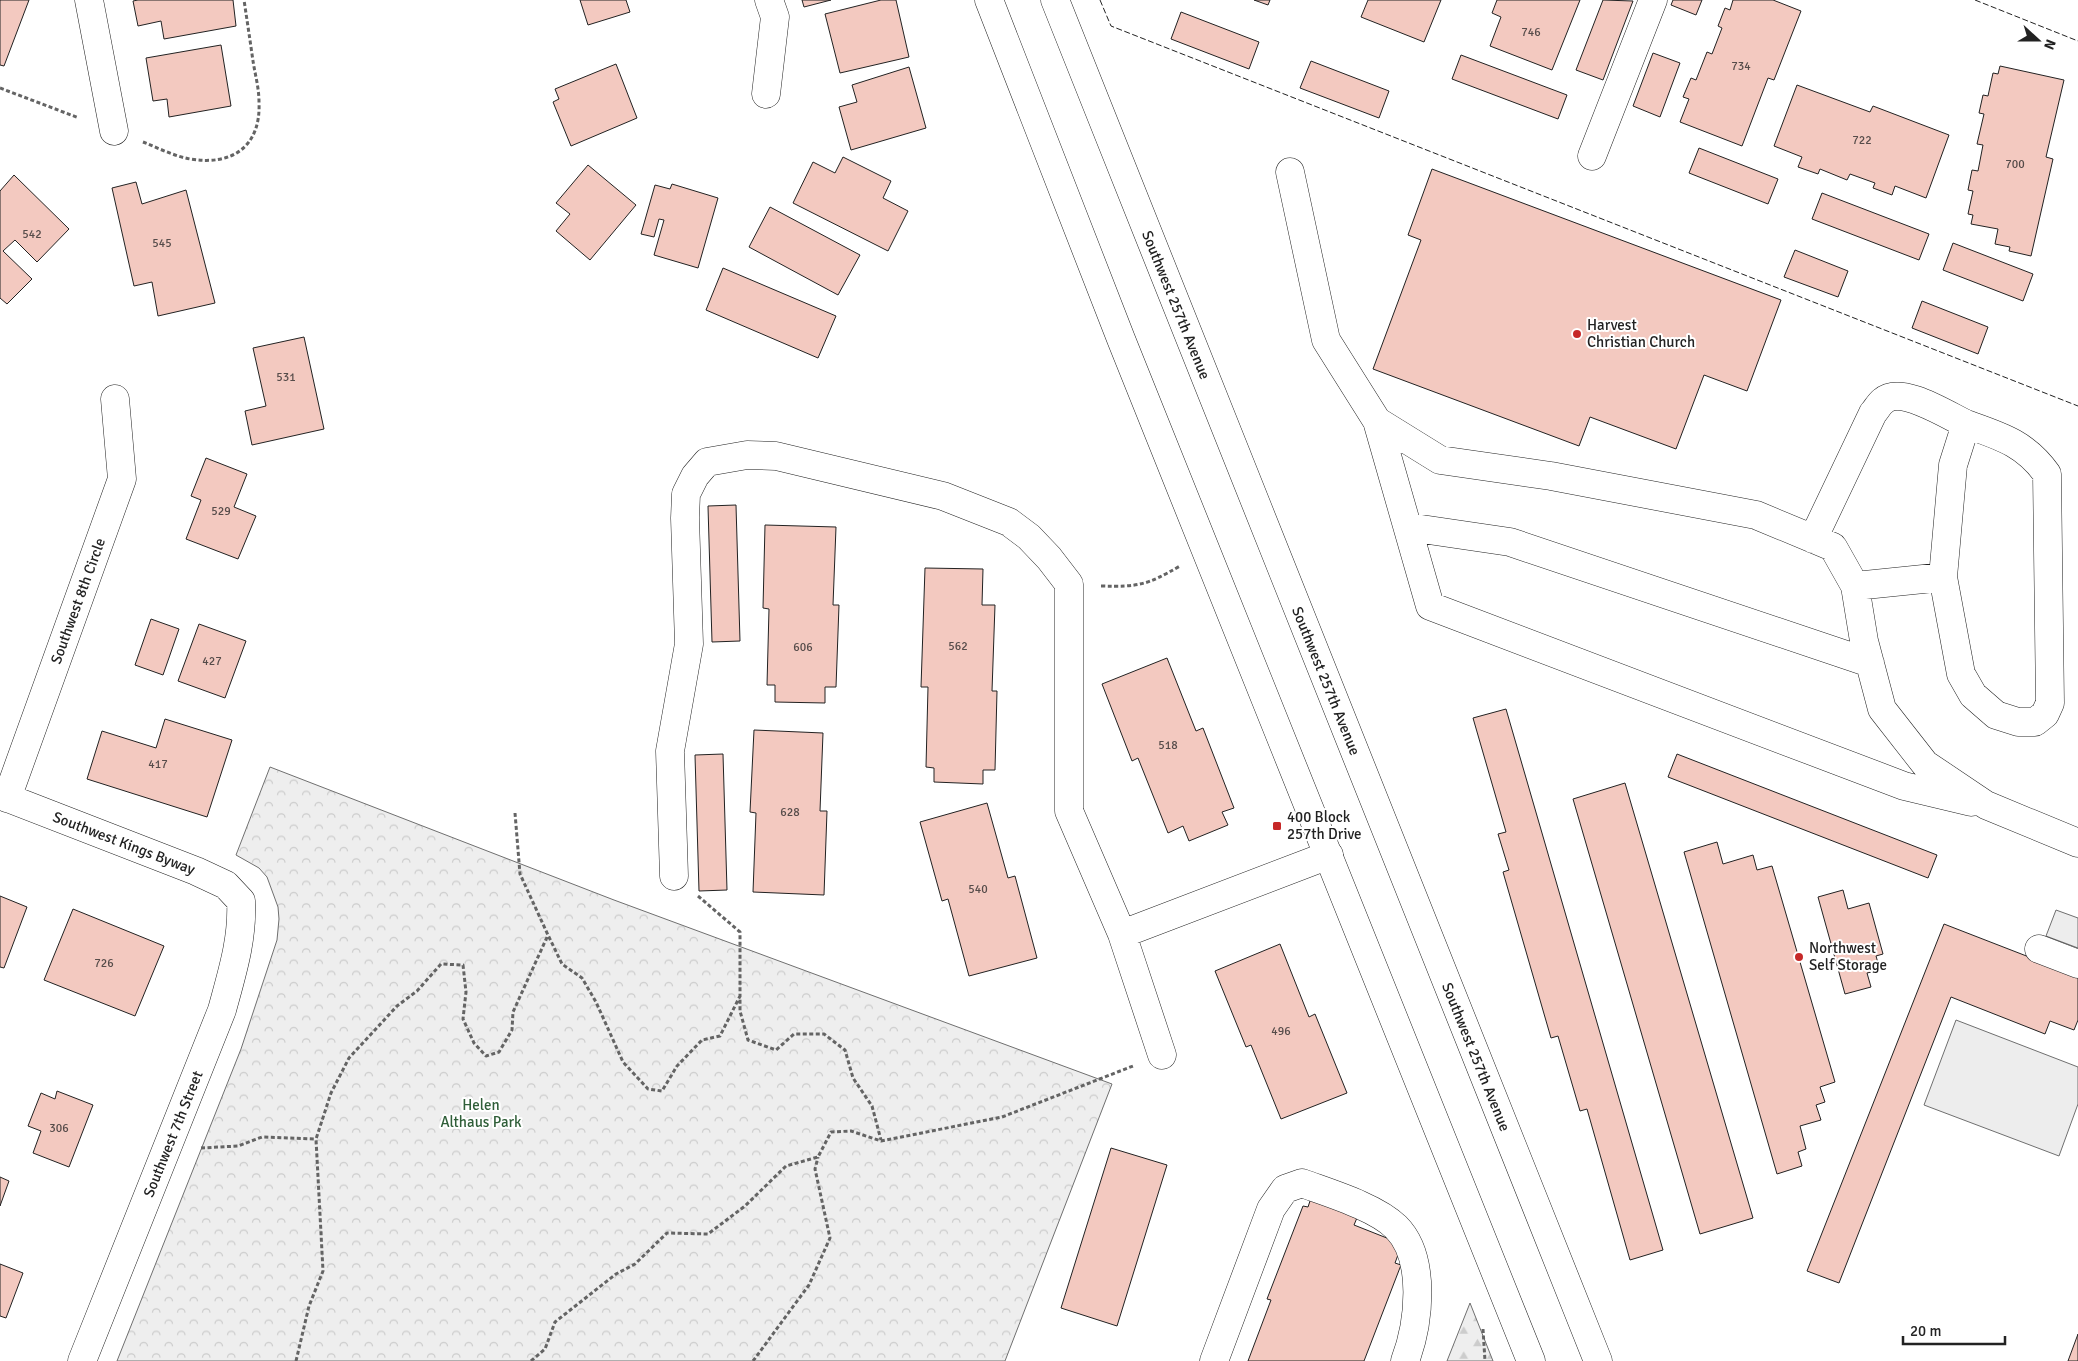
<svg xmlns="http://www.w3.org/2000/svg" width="2078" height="1361" font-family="Signika,sans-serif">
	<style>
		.forest { fill: url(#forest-firs); stroke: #6f6f6f }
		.park { fill: url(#park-crowns); stroke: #6f6f6f }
		.parking { fill: #ededed; stroke: #6f6f6f }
		.building { fill: #f3c9c0; stroke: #222 }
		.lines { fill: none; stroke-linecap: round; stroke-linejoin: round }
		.minor-casing { stroke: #222; stroke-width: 29 }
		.major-casing { stroke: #222; stroke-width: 29 }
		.path { stroke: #646464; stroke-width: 3; stroke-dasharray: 4 2.5; stroke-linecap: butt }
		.minor { stroke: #fff; stroke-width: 28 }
		.major { stroke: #fff; stroke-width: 28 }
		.fence { stroke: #222; stroke-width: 1; stroke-dasharray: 6 2.5; stroke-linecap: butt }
		.poi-dot { fill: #c62828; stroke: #fff; stroke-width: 2 }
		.labels { text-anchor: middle; stroke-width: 4; stroke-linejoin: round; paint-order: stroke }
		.number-label { font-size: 12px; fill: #564c4a }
		.street-label { font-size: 15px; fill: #222; stroke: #fff }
		.poi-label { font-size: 15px; fill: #222; stroke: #fff; text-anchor: start }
		.park-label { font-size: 15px; fill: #2f5e38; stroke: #fff }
	</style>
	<defs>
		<pattern id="forest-firs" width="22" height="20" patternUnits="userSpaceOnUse" patternTransform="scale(1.25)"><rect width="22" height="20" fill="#eee"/><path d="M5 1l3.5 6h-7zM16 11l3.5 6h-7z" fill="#ccc"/></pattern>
		<pattern id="park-crowns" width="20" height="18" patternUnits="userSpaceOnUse" patternTransform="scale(1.25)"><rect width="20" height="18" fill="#eee"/><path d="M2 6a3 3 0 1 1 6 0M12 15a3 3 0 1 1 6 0" fill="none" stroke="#ccc"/></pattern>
	</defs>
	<rect width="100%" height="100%" fill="#fff"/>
	<path class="forest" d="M 1470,1303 L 1493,1361 L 1447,1361 Z"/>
	<path class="park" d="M 270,767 L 614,900 L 1112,1084 L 1005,1361 L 117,1361 L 241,1049 L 277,940 L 279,919 L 278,907 L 267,877 L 259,868 L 236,855 Z"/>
	<path class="parking" d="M 2056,910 L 2078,918 L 2078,948 L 2046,936 Z
		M 1956,1020 L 2078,1067 L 2078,1104 L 2059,1156 L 1924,1105 Z"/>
	<path class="building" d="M 0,0 L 29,0 L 4,66 L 0,65 Z
		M 138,0 L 233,0 L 236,26 L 164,39 L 161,21 L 138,26 L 133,1 Z
		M 580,0 L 626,0 L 630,12 L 588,25 Z
		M 802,0 L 831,0 L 804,7 Z
		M 881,0 L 896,0 L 909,57 L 840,73 L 825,14 Z
		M 1254,0 L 1270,0 L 1268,5 Z
		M 1368,0 L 1441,0 L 1424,42 L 1361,17 Z
		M 1497,0 L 1580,0 L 1552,70 L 1490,46 L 1501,17 L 1492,13 Z
		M 1603,0 L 1633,1 L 1603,80 L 1576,70 Z
		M 1673,0 L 1702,0 L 1696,15 L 1671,5 Z
		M 1733,0 L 1773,0 L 1801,11 L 1774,80 L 1768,78 L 1742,146 L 1680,122 L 1689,99 L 1683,97 L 1691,78 L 1696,80 L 1707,52 L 1712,54 L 1722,28 L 1718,26 L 1725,8 L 1730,10 Z
		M 1181,12 L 1259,42 L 1249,69 L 1171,39 Z
		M 221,45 L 231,106 L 169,117 L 167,99 L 153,101 L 146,58 Z
		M 1653,53 L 1680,63 L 1660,117 L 1633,106 Z
		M 1461,55 L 1567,95 L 1558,119 L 1452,79 Z
		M 1311,61 L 1389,91 L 1379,118 L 1300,88 Z
		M 616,64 L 637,118 L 571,146 L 553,102 L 559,99 L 555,89 Z
		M 2000,66 L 2064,80 L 2046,157 L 2053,159 L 2031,256 L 2009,251 L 2010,247 L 1995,244 L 1998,229 L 1971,224 L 1973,215 L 1968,214 L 1973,191 L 1968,190 L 1972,170 L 1978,171 L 1983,145 L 1977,144 L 1984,114 L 1979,113 L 1983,95 L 1988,96 L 1993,73 L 1998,74 Z
		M 909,67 L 926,128 L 851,150 L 839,107 L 857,102 L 852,85 Z
		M 1797,85 L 1870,112 L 1873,106 L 1949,135 L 1926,198 L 1895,186 L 1892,195 L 1873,188 L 1875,183 L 1850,174 L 1847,180 L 1820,169 L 1818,174 L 1798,167 L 1802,157 L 1774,146 Z
		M 1699,148 L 1778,179 L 1768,204 L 1689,173 Z
		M 843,157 L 891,181 L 883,198 L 908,211 L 888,251 L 793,203 L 813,162 L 835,173 Z
		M 588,165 L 636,205 L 590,260 L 556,231 L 570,214 L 556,203 Z
		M 1432,169 L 1781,300 L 1747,391 L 1704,375 L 1676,449 L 1590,417 L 1579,446 L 1373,369 L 1421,240 L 1408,235 Z
		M 14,175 L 69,229 L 37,262 L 15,240 L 3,251 L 32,279 L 7,304 L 0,298 L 0,191 Z
		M 136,182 L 142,204 L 186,190 L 215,303 L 158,316 L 152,282 L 134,286 L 112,188 Z
		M 672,184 L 718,198 L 698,268 L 654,255 L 664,220 L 659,219 L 654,237 L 641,234 L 655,185 L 670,189 Z
		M 1822,193 L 1929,234 L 1919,260 L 1812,219 Z
		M 770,207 L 860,255 L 838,295 L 749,247 Z
		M 1953,243 L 2033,274 L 2023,301 L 1943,270 Z
		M 1795,250 L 1848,271 L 1838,297 L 1784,277 Z
		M 723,268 L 836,316 L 818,358 L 706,310 Z
		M 1922,301 L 1988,327 L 1978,354 L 1912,328 Z
		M 304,337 L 324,429 L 252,445 L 245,411 L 266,406 L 253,348 Z
		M 206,458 L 247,474 L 234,507 L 256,516 L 238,559 L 186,539 L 201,500 L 191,496 Z
		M 736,505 L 740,641 L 712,642 L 708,506 Z
		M 765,525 L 836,527 L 833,605 L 839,605 L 836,687 L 825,687 L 825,703 L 775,702 L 775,685 L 767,685 L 769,609 L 763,608 Z
		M 925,568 L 983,569 L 982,605 L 995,605 L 992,691 L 997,691 L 995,770 L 983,770 L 983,784 L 934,782 L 934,768 L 926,767 L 928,687 L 921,687 Z
		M 151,619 L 179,629 L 163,675 L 135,665 Z
		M 199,624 L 246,641 L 225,698 L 178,681 Z
		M 1167,658 L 1196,731 L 1203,728 L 1234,808 L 1222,812 L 1228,825 L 1189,841 L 1183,826 L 1168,833 L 1138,758 L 1132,761 L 1102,684 Z
		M 1506,709 L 1663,1250 L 1630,1260 L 1587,1109 L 1580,1111 L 1558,1036 L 1551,1038 L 1503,872 L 1509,870 L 1498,834 L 1506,832 L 1473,718 Z
		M 165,719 L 232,740 L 207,817 L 87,779 L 102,731 L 156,748 Z
		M 754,730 L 823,733 L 820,811 L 827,811 L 824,895 L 753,892 L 756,813 L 750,812 Z
		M 723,754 L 727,890 L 699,891 L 695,755 Z
		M 1677,754 L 1937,855 L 1928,878 L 1668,777 Z
		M 1625,783 L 1753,1218 L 1700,1234 L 1573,799 Z
		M 987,803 L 1008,878 L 1015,876 L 1037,958 L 969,976 L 948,899 L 942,901 L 920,822 Z
		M 1717,842 L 1723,864 L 1753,855 L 1757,870 L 1772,866 L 1835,1082 L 1820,1087 L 1825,1102 L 1816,1105 L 1821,1120 L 1800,1126 L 1806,1149 L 1798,1152 L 1802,1166 L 1777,1174 L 1684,852 Z
		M 1843,890 L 1848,909 L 1869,903 L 1883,954 L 1876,956 L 1880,970 L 1867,973 L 1871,987 L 1845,994 L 1818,897 Z
		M 0,896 L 27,907 L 4,968 L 0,967 Z
		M 73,909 L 164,946 L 135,1016 L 44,980 Z
		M 1944,924 L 2078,976 L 2078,1020 L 2074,1030 L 2050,1021 L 2045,1034 L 1951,997 L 1839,1283 L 1807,1271 Z
		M 1280,944 L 1309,1017 L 1315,1014 L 1347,1093 L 1281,1119 L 1251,1045 L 1246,1047 L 1215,971 Z
		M 57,1091 L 93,1105 L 69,1167 L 33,1153 L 41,1131 L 28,1126 L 41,1093 L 55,1099 Z
		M 1111,1148 L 1167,1165 L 1117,1326 L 1061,1308 Z
		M 0,1177 L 9,1181 L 0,1206 Z
		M 1312,1195 L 1359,1213 L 1354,1225 L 1402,1244 L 1395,1263 L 1401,1265 L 1364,1361 L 1248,1361 L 1271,1300 L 1267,1299 L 1303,1206 L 1308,1207 Z
		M 0,1264 L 23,1273 L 6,1318 L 0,1316 Z
		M 2078,1334 L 2078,1361 L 2068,1361 Z"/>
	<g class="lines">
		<g class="minor-casing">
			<path id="minor" d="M 89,0 L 114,131
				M 766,94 L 775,17 L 769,0
				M 1592,156 L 1653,0
				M 1290,172 L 1326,340 L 1377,421 L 1440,460 L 1551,476 L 1756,515 L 1833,547 L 1855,586 L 1864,641 L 1882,709 L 1925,764 L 1986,805 L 2078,843
				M 1377,421 L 1430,606 L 1904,786 L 1971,802
				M 1966,424 C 2000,436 2025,443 2047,474 L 2050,703 L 2045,714 L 2035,722 L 2018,722 L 1996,715 L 1973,695 L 1961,674 L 1943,577 L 1953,465 Z
				M 1408,527 L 1510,542 L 1870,663
				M 1813,539 L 1873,413 C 1876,410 1879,404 1883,401 C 1901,385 1947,415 1966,424
				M 1855,586 L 1943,577
				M 0,795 L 196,871 L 226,885 L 241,901 C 243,939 232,973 222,1010 L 82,1361
				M 7,798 L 122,479 L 115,399
				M 674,876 L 670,751 L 689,644 L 685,518 L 686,494 L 695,476 L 707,462 L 747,455 L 776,456 L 943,496 L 1009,522 L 1029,537 L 1049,558 L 1069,584 L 1069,811 L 1122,934 L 1162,1055
				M 1122,934 L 1329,855
				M 2039,949 L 2078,964
				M 1214,1361 L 1271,1209 L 1285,1189 L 1302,1183 C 1329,1193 1376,1207 1396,1227 C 1427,1258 1419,1324 1405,1361"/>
		</g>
		<g class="major-casing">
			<path id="major" d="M 989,0 L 1121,339 L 1531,1361
				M 1055,0 L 1598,1361"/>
		</g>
		<path class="path" d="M 0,88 L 79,118
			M 143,142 C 158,148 174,156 190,159 C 232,166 261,147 259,102 C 259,88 255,74 253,61 C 250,40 247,20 244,0
			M 1101,586 C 1139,587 1147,585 1180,566
			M 515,813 L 520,874 L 548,935 L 562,964 L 582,978 L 596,1002 L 623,1062 L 648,1089 L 662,1091 L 677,1066 L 702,1040 L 720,1036 L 740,996 L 740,1011 L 748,1040 L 776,1050 L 794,1034 L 824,1034 L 845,1050 L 853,1078 L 872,1106 L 881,1140
			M 698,896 L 740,932 L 740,996
			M 201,1148 L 238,1146 L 262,1137 L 316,1139
			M 1483,1329 L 1485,1361
			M 296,1361 L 309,1306 L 323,1271 L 316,1139 L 331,1093 L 349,1058 L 397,1006 L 417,991 L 441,964 L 463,965 L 466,992 L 463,1019 L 474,1043 L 486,1056 L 499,1052 L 512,1030 L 513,1012 L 548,935
			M 531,1361 L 545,1349 L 555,1322 L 616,1274 L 635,1264 L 667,1233 L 708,1234 L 745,1206 L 786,1166 L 818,1157 L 831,1132 L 851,1131 L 881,1141 L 1002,1117 L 1133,1066
			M 753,1361 L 809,1285 L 830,1238 L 815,1169 L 818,1157"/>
		<use href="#minor" class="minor"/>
		<use href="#major" class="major"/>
		<path class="fence" d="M 1100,0 L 1111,26 L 2078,406
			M 1975,0 L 2078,41"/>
	</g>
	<g class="poi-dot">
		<circle cx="1577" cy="334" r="5"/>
		<rect x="1272" y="821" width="10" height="10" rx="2.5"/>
		<circle cx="1799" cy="957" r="5"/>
	</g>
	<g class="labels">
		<g class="number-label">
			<text x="1531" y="36">746</text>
			<text x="1741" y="70">734</text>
			<text x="1862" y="144">722</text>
			<text x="2015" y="168">700</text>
			<text x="32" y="238">542</text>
			<text x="162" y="247">545</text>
			<text x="286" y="381">531</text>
			<text x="221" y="515">529</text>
			<text x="958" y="650">562</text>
			<text x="803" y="651">606</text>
			<text x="212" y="665">427</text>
			<text x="1168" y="749">518</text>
			<text x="158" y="768">417</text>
			<text x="790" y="816">628</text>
			<text x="978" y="893">540</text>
			<text x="104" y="967">726</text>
			<text x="1281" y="1035">496</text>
			<text x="59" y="1132">306</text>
		</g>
		<g class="street-label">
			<text transform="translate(1176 305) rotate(68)" y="5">Southwest 257th Avenue</text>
			<text transform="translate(78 601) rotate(-70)" y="5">Southwest 8th Circle</text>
			<text transform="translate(1326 681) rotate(68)" y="5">Southwest 257th Avenue</text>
			<text transform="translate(124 843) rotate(21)" y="5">Southwest Kings Byway</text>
			<text transform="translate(1476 1057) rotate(68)" y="5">Southwest 257th Avenue</text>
			<text transform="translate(173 1134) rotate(-68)" y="5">Southwest 7th Street</text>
		</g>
		<g class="poi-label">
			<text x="1587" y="330">Harvest<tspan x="1587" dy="17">Christian Church</tspan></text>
			<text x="1287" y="822">400 Block<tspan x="1287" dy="17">257th Drive</tspan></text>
			<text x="1809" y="953">Northwest<tspan x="1809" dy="17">Self Storage</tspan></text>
		</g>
		<g class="park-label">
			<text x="481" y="1110">Helen<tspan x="481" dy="17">Althaus Park</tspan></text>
		</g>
	</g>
	<g transform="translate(2038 40) rotate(111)" stroke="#ffffff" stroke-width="4" paint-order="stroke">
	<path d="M0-4L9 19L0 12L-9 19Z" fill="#222222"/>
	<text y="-8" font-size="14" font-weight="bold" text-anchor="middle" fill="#222222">N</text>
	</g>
	<path d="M1903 1336v8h102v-8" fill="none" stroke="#222222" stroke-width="2.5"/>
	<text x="1910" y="1336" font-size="15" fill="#222222" stroke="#ffffff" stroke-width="4" paint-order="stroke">20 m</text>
</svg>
